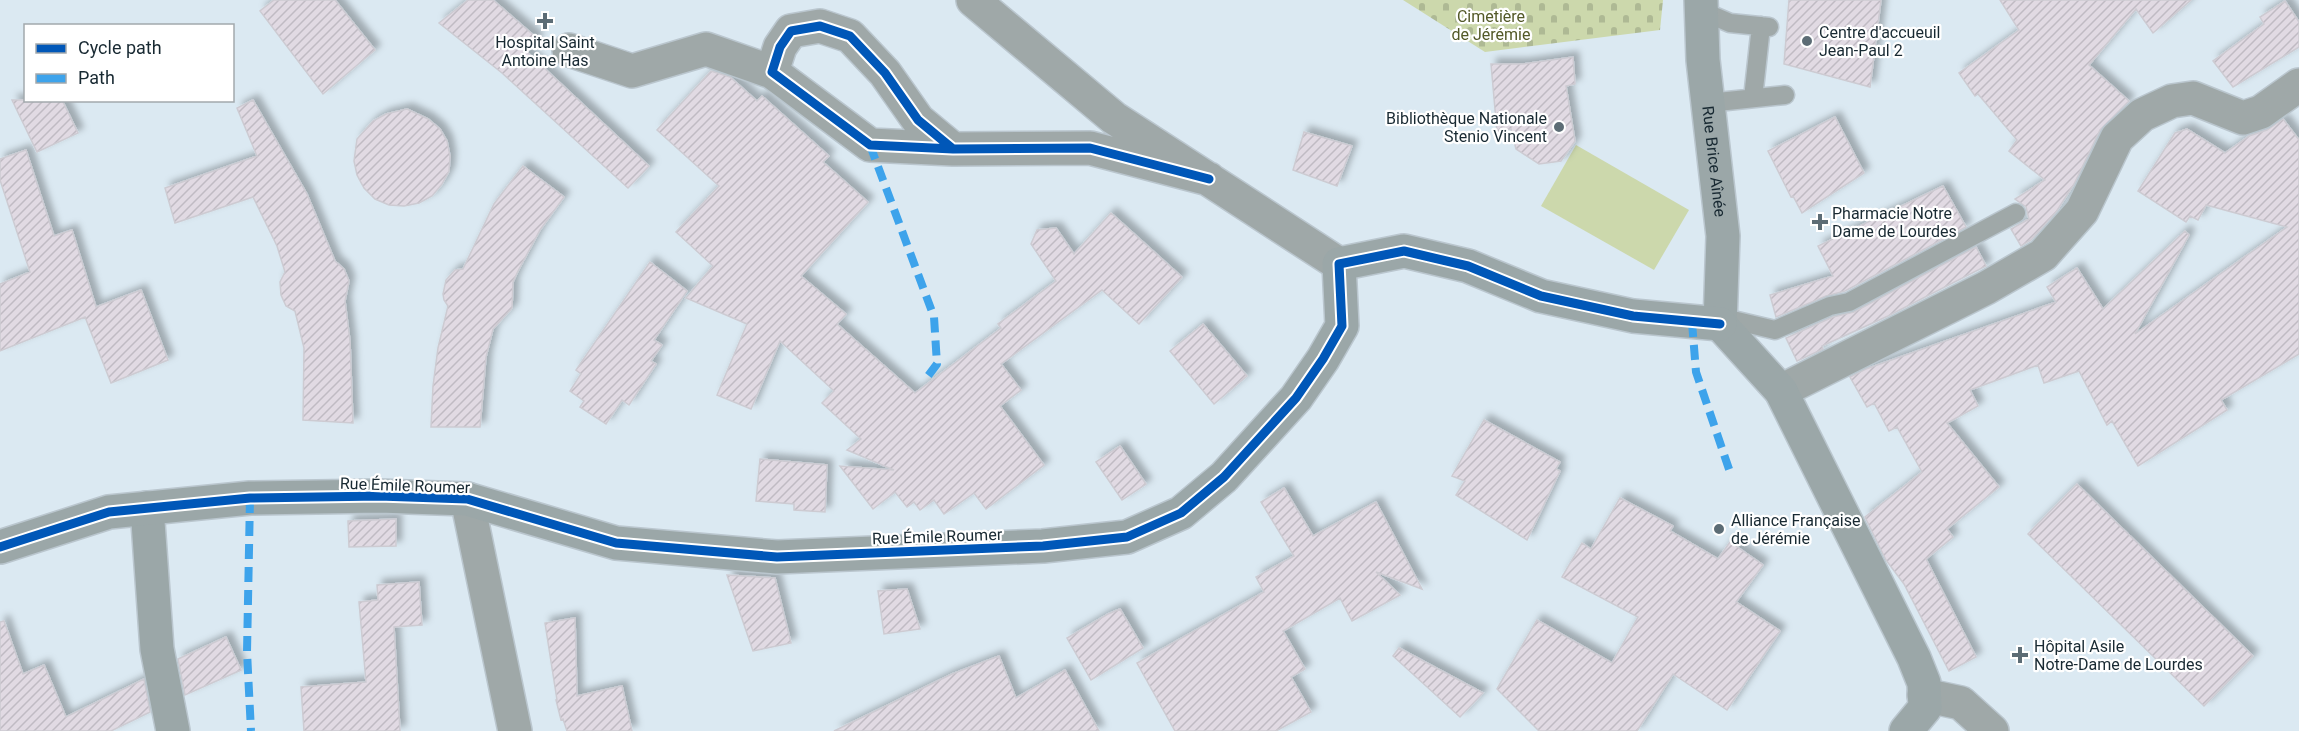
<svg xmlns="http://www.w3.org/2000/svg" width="2299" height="731" font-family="Roboto,sans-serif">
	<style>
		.cemetery { fill: url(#cemetery-stones) }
		.park { fill: #ccd8ac }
		.building { fill: url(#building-hatch); stroke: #cdcbd2; stroke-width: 1.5; filter: url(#shadow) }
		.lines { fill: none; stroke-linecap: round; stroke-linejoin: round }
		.lane-casing { stroke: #bac6ce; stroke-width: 21 }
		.street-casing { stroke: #bac6ce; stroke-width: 36 }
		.secondary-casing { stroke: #bac6ce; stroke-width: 36 }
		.lane { stroke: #9fa8a8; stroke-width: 18 }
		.street { stroke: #9fa8a8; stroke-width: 33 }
		.secondary { stroke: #9ba7a8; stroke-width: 33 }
		.quiet { stroke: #3da3eb; stroke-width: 8; stroke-dasharray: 15 8; stroke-linecap: butt }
		.cycleway-casing { stroke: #fff; stroke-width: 13 }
		.cycleway { stroke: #0057b8; stroke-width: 9 }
		.poi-dot { fill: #5c6c75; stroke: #fff; stroke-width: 2 }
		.labels { text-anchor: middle; stroke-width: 4.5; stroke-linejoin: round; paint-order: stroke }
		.park-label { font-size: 16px; fill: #535928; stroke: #fff }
		.poi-label { font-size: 16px; fill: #182932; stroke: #fff; text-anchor: start }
		.street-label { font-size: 16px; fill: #182932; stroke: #fff }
	</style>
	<defs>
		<pattern id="cemetery-stones" width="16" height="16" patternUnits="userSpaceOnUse" patternTransform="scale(1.5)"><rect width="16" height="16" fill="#ccd8ac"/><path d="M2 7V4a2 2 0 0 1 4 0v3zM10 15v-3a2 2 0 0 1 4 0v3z" fill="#aeb994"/></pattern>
		<pattern id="building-hatch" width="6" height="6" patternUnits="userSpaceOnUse" patternTransform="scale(1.5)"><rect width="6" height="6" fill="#e1dae3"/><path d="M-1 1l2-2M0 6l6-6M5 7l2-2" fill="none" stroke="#c0bbc3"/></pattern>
		<filter id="shadow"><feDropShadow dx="5.5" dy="-5.5" stdDeviation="3" flood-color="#0004"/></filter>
	</defs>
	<rect width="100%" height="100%" fill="#dbe9f2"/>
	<path class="cemetery" d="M 1403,0 L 1663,0 L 1660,30 L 1485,52 Z"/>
	<path class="park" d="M 1576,145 L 1689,210 L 1654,270 L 1541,206 Z"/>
	<path class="building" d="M 274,0 L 335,0 L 375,50 L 323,94 L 260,11 Z
		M 468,0 L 493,0 L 538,39 L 527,52 L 649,166 L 628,188 L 502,73 L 439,23 Z
		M 1789,0 L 1881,0 L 1870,87 L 1784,64 Z
		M 2000,0 L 2191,0 L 2153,33 L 2136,9 L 2089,65 L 2129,101 L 2100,130 L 2074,184 L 2056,212 L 2031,240 L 2021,246 L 2011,229 L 2029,219 L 2026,207 L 2015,199 L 2045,180 L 2009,151 L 2017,140 L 1978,94 L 1975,96 L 1959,73 L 2019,30 Z
		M 2285,1 L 2299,22 L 2299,47 L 2233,87 L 2213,61 L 2264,24 L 2260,17 Z
		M 1573,57 L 1575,84 L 1566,86 L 1575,141 L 1561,161 L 1539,164 L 1516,149 L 1511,129 L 1497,132 L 1491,64 L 1523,64 Z
		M 711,71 L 730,77 L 757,101 L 762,96 L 829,156 L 823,162 L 868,202 L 801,276 L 846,314 L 837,324 L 915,393 L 1001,328 L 998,324 L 1056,281 L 1031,244 L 1037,230 L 1056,228 L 1074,254 L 1111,213 L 1182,277 L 1139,324 L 1102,290 L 1001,364 L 1021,390 L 1000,406 L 1044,465 L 986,509 L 974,493 L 944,514 L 934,500 L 920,510 L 914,502 L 907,507 L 895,492 L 873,509 L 840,466 L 894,470 L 847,450 L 861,439 L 822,403 L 834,391 L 780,341 L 751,409 L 717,395 L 747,324 L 686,298 L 713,266 L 676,232 L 719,186 L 657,130 Z
		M 12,100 L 62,100 L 78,133 L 37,152 Z
		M 253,100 L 307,194 L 335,261 L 344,269 L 349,281 L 345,301 L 350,341 L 353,423 L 303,420 L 304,348 L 295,311 L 286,306 L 281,295 L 280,282 L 285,272 L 277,246 L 253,197 L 175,223 L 165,188 L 257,156 L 237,108 Z
		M 407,109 L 428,119 L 440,129 L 447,141 L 450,156 L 449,171 L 442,184 L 432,196 L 419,203 L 404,206 L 389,205 L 375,199 L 364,188 L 357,175 L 354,161 L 357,139 L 373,121 L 386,114 Z
		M 1835,117 L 1864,173 L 1802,213 L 1793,196 L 1791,197 L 1768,151 Z
		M 2283,119 L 2299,140 L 2299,354 L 2221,400 L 2227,410 L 2138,466 L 2112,421 L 2107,425 L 2079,371 L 2044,383 L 2038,365 L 1970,390 L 1978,406 L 1947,423 L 1999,487 L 1947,529 L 1953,537 L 1926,559 L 1976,657 L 1949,671 L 1904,584 L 1886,560 L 1865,517 L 1922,472 L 1897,427 L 1889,431 L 1874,403 L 1867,407 L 1850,377 L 1866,369 L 2056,302 L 2047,287 L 2077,268 L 2103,309 L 2185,231 L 2189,235 L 2135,334 L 2287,227 L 2206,205 L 2198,220 L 2190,216 L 2186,222 L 2138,191 L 2175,133 L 2187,129 L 2225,153 L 2249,136 L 2267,130 Z
		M 1304,132 L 1352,146 L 1337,186 L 1293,170 Z
		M 26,150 L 54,236 L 72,230 L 96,307 L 141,290 L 168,360 L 111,383 L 85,317 L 0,351 L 0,284 L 30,272 L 0,180 L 0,159 Z
		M 523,166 L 564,197 L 540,230 L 518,271 L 513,282 L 512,308 L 493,329 L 486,357 L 480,427 L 431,427 L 433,386 L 438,348 L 448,306 L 444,300 L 443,294 L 446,280 L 455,270 L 463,269 L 494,204 Z
		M 1943,186 L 1966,227 L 1845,291 L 1826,296 L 1776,317 L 1770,295 L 1833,276 L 1818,246 Z
		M 1976,247 L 1986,266 L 1888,316 L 1822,346 L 1823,349 L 1797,361 L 1786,338 L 1833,317 L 1854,312 Z
		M 650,262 L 687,291 L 654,340 L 662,345 L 651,361 L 656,364 L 629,405 L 622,400 L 606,424 L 580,407 L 584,401 L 570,391 L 581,374 L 576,370 Z
		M 1203,324 L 1247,376 L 1214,404 L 1170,351 Z
		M 1484,420 L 1560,462 L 1556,469 L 1560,471 L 1527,540 L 1456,495 L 1465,481 L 1452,476 Z
		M 1120,446 L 1146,484 L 1122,500 L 1096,462 Z
		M 760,459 L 827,465 L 825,512 L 794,510 L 794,504 L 756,501 Z
		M 2077,484 L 2253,656 L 2204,706 L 2028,534 Z
		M 1284,488 L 1313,536 L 1376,502 L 1422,589 L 1376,572 L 1400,595 L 1352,621 L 1340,598 L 1283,631 L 1305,669 L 1291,677 L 1311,712 L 1276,731 L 1175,731 L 1137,663 L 1264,592 L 1256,577 L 1294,556 L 1261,502 Z
		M 1620,498 L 1673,526 L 1670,531 L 1718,559 L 1730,542 L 1763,565 L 1736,602 L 1780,631 L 1727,710 L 1673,674 L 1637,731 L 1539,731 L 1497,689 L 1537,620 L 1612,663 L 1638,617 L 1562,577 L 1582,543 L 1591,549 Z
		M 396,519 L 396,546 L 349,547 L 348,521 Z
		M 727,575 L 775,578 L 791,643 L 753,651 Z
		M 419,582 L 422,625 L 394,627 L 400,731 L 304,731 L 301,687 L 366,682 L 359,602 L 378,600 L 377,585 Z
		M 907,589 L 920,629 L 884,634 L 878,591 Z
		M 1120,609 L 1143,648 L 1091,680 L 1067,638 L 1108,614 Z
		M 575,618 L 577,696 L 622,686 L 632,731 L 567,731 L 563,719 L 561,720 L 556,700 L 557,700 L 545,623 Z
		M 4,621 L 23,674 L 44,665 L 66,717 L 144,679 L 150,712 L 111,731 L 0,731 L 0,622 Z
		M 226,637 L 241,670 L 185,695 L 178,659 Z
		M 1399,648 L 1483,693 L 1460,717 L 1393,656 Z
		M 999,656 L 1016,698 L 1065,670 L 1099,731 L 834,731 L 952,674 Z"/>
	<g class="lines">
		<g class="lane-casing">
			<path id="lane" d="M 1702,11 L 1730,23 L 1769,27
				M 1753,98 L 1761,26
				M 1708,103 L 1785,95
				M 1720,317 L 1775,330 L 1830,306 L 1849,302 L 2016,213"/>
		</g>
		<g class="street-casing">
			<path id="street" d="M 973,0 L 1114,118 L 1339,264
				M 569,50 L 632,71 L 706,49 L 772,72
				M 953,149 L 918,120 L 885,73 L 850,36 L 820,26 L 791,31 L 780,47 L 772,72 L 870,145 L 953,149 L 1090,148 L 1209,179
				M 1781,391 L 1986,288 L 2043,255 L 2082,211 L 2117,138 L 2142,115 L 2172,101 L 2193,98 L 2243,118 L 2261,112 L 2299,85
				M 467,499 L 515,731
				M 1924,695 L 1961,703 L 1992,731"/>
		</g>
		<g class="secondary-casing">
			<g id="secondary">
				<path id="s1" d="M 1701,0 L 1703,60 L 1723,236 L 1720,324"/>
				<path d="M 1720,324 L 1781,391 L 1914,658 L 1924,683 L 1925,708 L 1906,731"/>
				<path d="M 147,508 L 157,649 L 173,731"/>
				<path d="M 0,547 L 109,512 L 250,498 L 379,496 L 467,499 L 616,543 L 777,557 L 1043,546 L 1127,537 L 1181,513 L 1224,477 L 1296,398 L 1323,359 L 1342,326 L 1339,264 L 1404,251 L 1468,266 L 1541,296 L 1633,316 L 1720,324"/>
			</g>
		</g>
		<use href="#lane" class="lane"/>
		<use href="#street" class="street"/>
		<use href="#secondary" class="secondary"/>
		<path class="quiet" d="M 870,145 L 934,317 L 937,364 L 925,380
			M 1692,322 L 1696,372 L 1731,475
			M 250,498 L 247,652 L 251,731"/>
		<g class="cycleway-casing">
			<path id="cycleway" d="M 953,149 L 918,120 L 885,73 L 850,36 L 820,26 L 791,31 L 780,47 L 772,72 L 870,145 L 953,149 L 1090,148 L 1209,179
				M 0,547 L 109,512 L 250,498 L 379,496 L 467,499 L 616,543 L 777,557 L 1043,546 L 1127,537 L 1181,513 L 1224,477 L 1296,398 L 1323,359 L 1342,326 L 1339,264 L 1404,251 L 1468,266 L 1541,296 L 1633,316 L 1720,324"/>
		</g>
		<use href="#cycleway" class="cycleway"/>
	</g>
	<g class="poi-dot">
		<path d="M542 12h6v6h6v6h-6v6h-6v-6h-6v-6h6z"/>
		<circle cx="1807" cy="41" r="6"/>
		<circle cx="1559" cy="127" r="6"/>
		<path d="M1817 213h6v6h6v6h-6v6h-6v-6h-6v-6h6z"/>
		<circle cx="1719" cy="529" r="6"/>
		<path d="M2017 646h6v6h6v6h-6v6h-6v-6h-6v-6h6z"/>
	</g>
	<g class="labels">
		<g class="park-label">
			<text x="1491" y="22">Cimetière<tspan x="1491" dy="18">de Jérémie</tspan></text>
		</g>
		<g class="poi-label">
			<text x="1819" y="38">Centre d'accueuil<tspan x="1819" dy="18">Jean-Paul 2</tspan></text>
			<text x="545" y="48" text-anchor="middle">Hospital Saint<tspan x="545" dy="18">Antoine Has</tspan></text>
			<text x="1547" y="124" text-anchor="end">Bibliothèque Nationale<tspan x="1547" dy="18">Stenio Vincent</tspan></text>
			<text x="1832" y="219">Pharmacie Notre<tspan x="1832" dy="18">Dame de Lourdes</tspan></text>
			<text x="1731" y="526">Alliance Française<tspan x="1731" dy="18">de Jérémie</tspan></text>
			<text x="2034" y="652">Hôpital Asile<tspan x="2034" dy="18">Notre-Dame de Lourdes</tspan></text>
		</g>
		<g class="street-label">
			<text dy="6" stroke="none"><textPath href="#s1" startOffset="162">Rue Brice Aînée</textPath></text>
			<text transform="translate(405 485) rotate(2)" y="6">Rue Émile Roumer</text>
			<text transform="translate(937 536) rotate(-2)" y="6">Rue Émile Roumer</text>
		</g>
	</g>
	<rect x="24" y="24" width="210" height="78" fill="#ffffff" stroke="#a3a9ad" stroke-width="1.5"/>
	<rect x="36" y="44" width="30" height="9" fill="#0057b8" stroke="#a3a9ad" stroke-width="1.5"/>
	<text x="78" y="54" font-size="18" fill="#182932">Cycle path</text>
	<rect x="36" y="74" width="30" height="9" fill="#3da3eb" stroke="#a3a9ad" stroke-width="1.5"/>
	<text x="78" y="84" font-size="18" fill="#182932">Path</text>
</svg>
